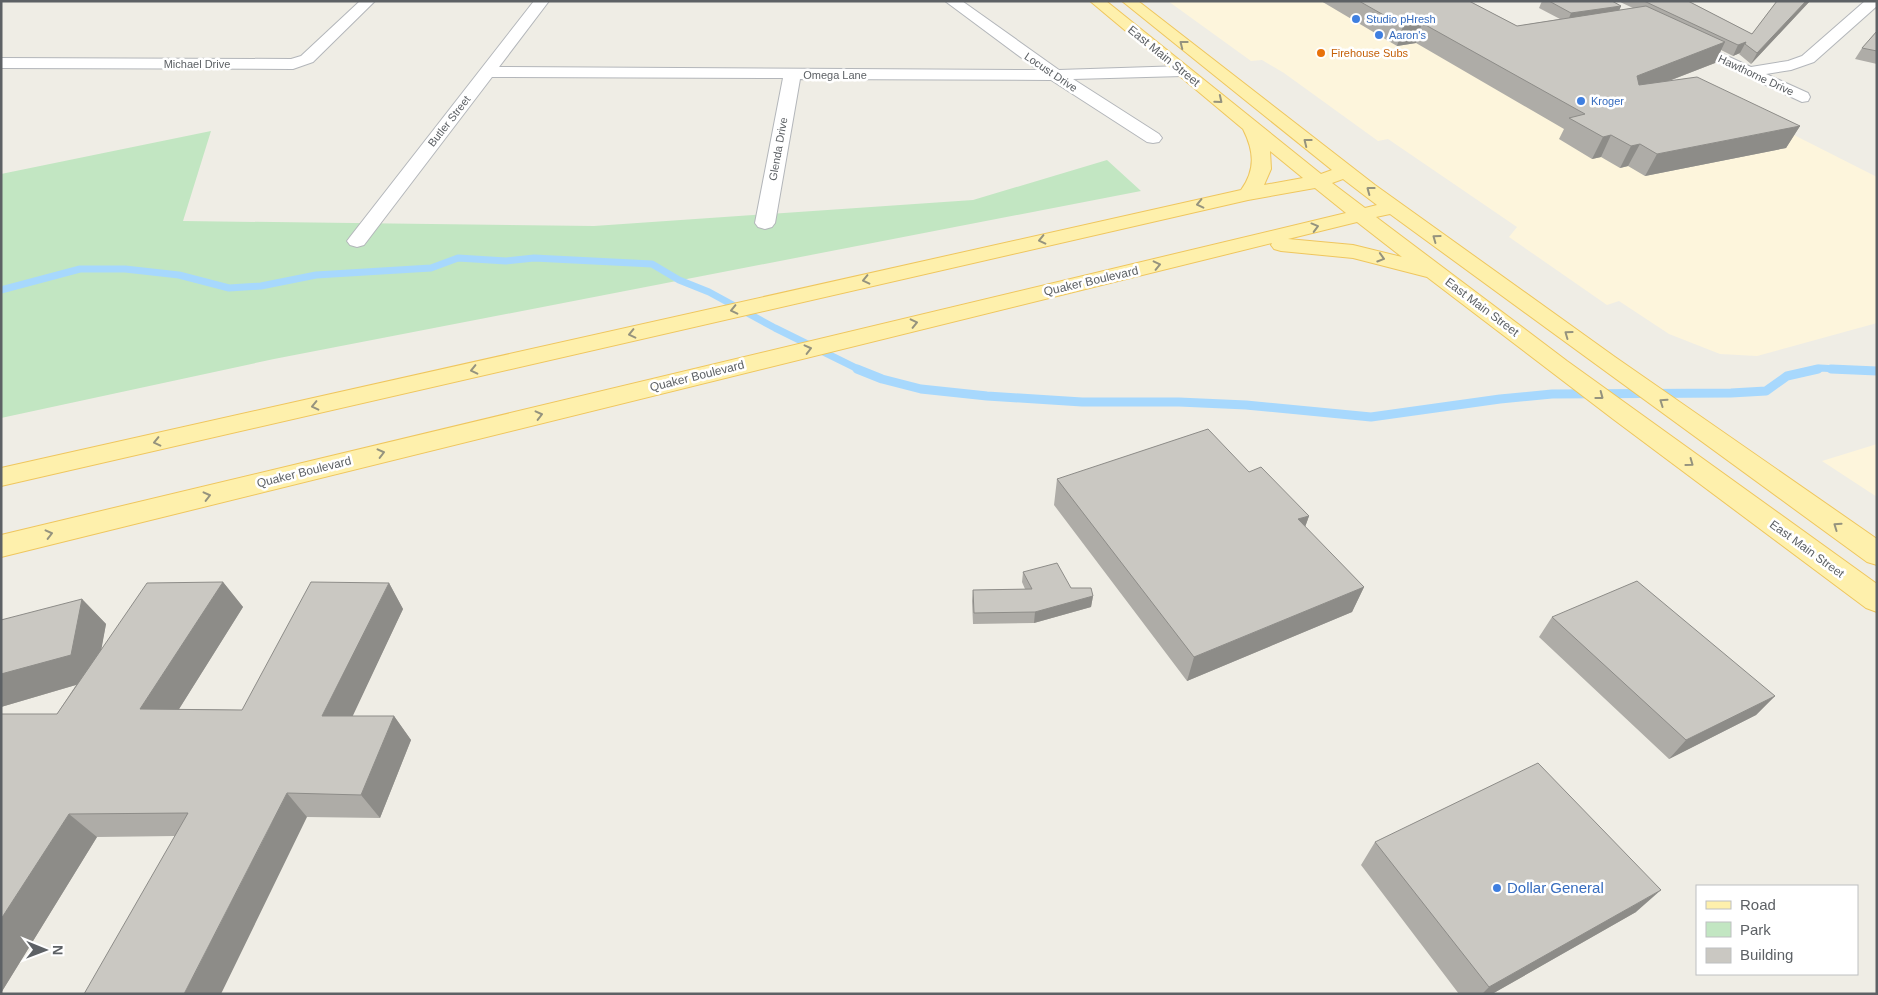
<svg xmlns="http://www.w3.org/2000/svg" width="1878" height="995" font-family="Arial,sans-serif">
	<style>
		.commercial { fill: #fdf5dc }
		.green { fill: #c2e6c2 }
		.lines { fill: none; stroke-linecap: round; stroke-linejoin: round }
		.stream-far1 { stroke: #a7d8fd; stroke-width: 7 }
		.stream { stroke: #a7d8fd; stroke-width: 9 }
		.minor-casing { stroke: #b3b6ba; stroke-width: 2 }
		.major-casing { stroke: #efc65e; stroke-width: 2 }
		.minor { fill: #fff; fill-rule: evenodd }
		.major { fill: #fef0ac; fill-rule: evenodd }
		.wall { fill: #aeaca7 }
		.shaded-wall { fill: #8d8c88 }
		.building { fill: #cac8c2; stroke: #8d8c88 }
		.oneway { stroke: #95937e }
		.shop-dot { fill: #3f7fe0; stroke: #fff; stroke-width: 2 }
		.food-dot { fill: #e8710a; stroke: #fff; stroke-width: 2 }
		.labels { text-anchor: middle; stroke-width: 5; stroke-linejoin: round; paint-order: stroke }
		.far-shop-label { font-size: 11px; fill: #366cbe; stroke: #fff; text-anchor: start }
		.far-food-label { font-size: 11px; fill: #c56008; stroke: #fff; text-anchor: start }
		.far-street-label { font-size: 11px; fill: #5d6165; stroke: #fff }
		.street-label { font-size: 12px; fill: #5d6165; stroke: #fff }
		.near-shop-label { font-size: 15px; fill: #366cbe; stroke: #fff; text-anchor: start }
	</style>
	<rect width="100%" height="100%" fill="#efede5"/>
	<path class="commercial" d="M 1168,1 L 1449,1 L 1790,133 L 1877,177 L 1877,323 L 1757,356 L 1720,354 L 1669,334 L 1619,301 L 1607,305 L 1509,237 L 1517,227 L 1388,139 L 1378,141 L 1284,73 L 1262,60 L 1251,61 Z
		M 1877,444 L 1877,497 L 1822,461 Z"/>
	<path class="green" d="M 211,131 L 183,221 L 594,226 L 973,200 L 1107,160 L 1141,191 L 274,359 L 1,418 L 1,174 Z"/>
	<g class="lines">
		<path class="stream-far1" d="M 1,290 L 80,269 L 125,269 L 179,275 L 229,288 L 261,286 L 316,275 L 431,268 L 458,258 L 506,261 L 534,258 L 652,264 L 679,280 L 709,292 L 775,328 L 860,370
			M 1812,370 L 1820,368 L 1855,370"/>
		<path class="stream" d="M 857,369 L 882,379 L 921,389 L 987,396 L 1082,402 L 1179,402 L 1246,405 L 1371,417 L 1500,399 L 1552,394 L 1731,393 L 1766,391 L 1787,376 L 1818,369
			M 1831,369 L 1877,371"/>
		<g class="minor-casing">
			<path id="minor" d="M 360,1 L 375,1 L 313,62 L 293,69 L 1,68 L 1,58 L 291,59 L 301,56 Z
				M 534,1 L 549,1 L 499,67 L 1038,70 L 945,1 L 962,1 L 1059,70 L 1183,66 L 1189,68 L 1191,71 L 1189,74 L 1183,76 L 1073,79 L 1159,134 L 1162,138 L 1159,142 L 1153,143 L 1147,142 L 1051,80 L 800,79 L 775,223 L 772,227 L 765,229 L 758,227 L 755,223 L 783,78 L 492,77 L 364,245 L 357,247 L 350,245 L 347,241 L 350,237 Z
				M 1865,1 L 1877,1 L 1877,6 L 1814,62 L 1791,70 L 1766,74 L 1808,93 L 1810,97 L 1808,101 L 1802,102 L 1678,44 L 1675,41 L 1678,38 L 1688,38 L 1751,67 L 1788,61 L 1802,56 Z"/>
		</g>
		<g class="major-casing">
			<path id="major" d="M 1090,1 L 1106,1 L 1321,174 L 1332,170 L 1122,1 L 1138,1 L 1375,185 L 1615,357 L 1877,539 L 1877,565 L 1867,562 L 1390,214 L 1376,217 L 1567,361 L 1877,584 L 1877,612 L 1866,608 L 1613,419 L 1427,277 L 1353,258 L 1281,251 L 1274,249 L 1271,245 L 1272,243 L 1,557 L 1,535 L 1346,213 L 1315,188 L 1248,200 L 1,486 L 1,468 L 1241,190 C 1256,169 1254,151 1243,129 ZM 1270,151 L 1303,178 L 1264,185 L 1271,169 ZM 1343,179 L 1377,205 L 1365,208 L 1332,183 ZM 1357,222 L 1402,257 L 1353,245 L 1288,239 Z"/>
		</g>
		<use href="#minor" class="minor"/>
		<use href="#major" class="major"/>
	</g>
	<path class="wall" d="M 1321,1 L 1469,1 L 1517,26 L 1560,19 L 1539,8 L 1542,1 L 1612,1 L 1621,6 L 1619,10 L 1633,8 L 1618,1 L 1688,1 L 1752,34 L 1777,1 L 1810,1 L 1751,64 L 1739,54 L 1740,53 L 1733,56 L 1721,50 L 1715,63 L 1669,81 L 1800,126 L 1786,148 L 1645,176 L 1628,166 L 1620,168 L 1601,157 L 1592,159 L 1559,139 L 1564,129 L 1416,43 L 1397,46 Z
		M 1877,31 L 1877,64 L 1855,59 L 1862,48 Z
		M 1249,472 L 1309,516 L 1305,527 L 1364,587 L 1352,612 L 1187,681 L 1054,505 L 1057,479 Z
		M 1023,572 L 1093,596 L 1091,607 L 1034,623 L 973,624 L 972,601 L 973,590 L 1025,589 L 1022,582 Z
		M 223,582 L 243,607 L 179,709 L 242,710 L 389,583 L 403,609 L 352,716 L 394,716 L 411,740 L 380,818 L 307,817 L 175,836 L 97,837 L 1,993 L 1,714 L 57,714 L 76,685 L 1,707 L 82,599 L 106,624 L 101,649 Z
		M 1552,617 L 1775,696 L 1756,715 L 1669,759 L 1539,637 Z
		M 1375,842 L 1636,912 L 1492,994 L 1459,994 L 1361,865 Z"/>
	<path class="shaded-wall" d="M 1806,1 L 1810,1 L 1751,64 L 1757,53 Z
		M 1621,6 L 1617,16 L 1567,23 L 1571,13 Z
		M 1422,23 L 1416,43 L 1397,46 L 1403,26 Z
		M 1725,42 L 1715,63 L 1627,97 L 1637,76 Z
		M 1746,42 L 1740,53 L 1733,56 L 1738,45 Z
		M 1800,126 L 1786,148 L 1645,176 L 1657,154 Z
		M 1611,135 L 1601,157 L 1592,159 L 1603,137 Z
		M 1640,144 L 1628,166 L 1620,168 L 1631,146 Z
		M 1309,516 L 1300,541 L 1298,519 Z
		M 223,582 L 243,607 L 164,733 L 140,709 Z
		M 389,583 L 403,609 L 341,741 L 322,716 Z
		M 1364,587 L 1352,612 L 1187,681 L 1194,657 Z
		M 1093,596 L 1091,607 L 1034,623 L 1035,612 Z
		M 82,599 L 106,624 L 96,679 L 1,707 L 1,674 Z
		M 1775,696 L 1756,715 L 1669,759 L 1686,740 Z
		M 394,716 L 411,740 L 380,818 L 361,795 Z
		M 287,793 L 307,817 L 221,994 L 184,994 Z
		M 69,814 L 97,837 L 1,993 L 1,919 Z
		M 1661,890 L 1636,912 L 1492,994 L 1482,994 L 1489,987 Z"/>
	<path class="building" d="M 1359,1 L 1469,1 L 1517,26 L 1646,6 L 1725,42 L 1637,76 L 1639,85 L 1697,77 L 1800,126 L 1657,154 L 1640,144 L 1631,146 L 1611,135 L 1603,137 L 1569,118 L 1585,114 L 1422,23 L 1403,26 Z
		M 1549,1 L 1612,1 L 1621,6 L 1571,13 Z
		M 1644,1 L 1688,1 L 1752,34 L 1777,1 L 1806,1 L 1757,53 L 1745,44 L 1746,42 L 1738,45 Z
		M 1877,31 L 1877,51 L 1862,48 Z
		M 1208,429 L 1249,472 L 1261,467 L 1309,516 L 1298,519 L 1364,587 L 1194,657 L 1057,479 Z
		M 1057,563 L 1071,588 L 1091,588 L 1093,596 L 1035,612 L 974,613 L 973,590 L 1032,589 L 1023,572 Z
		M 1637,581 L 1775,696 L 1686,740 L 1552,617 Z
		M 223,582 L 140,709 L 242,710 L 311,582 L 389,583 L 322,716 L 394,716 L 361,795 L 287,793 L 184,994 L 84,994 L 188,813 L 69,814 L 1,919 L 1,714 L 57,714 L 147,583 Z
		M 82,599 L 71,655 L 1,674 L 1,620 Z
		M 1538,763 L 1661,890 L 1489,987 L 1375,842 Z"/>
	<defs><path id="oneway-chevron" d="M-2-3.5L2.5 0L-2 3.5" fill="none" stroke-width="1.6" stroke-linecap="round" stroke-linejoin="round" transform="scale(1.25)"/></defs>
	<g class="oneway">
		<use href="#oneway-chevron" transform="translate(1183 44) rotate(-142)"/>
		<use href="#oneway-chevron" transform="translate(1219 100) rotate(39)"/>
		<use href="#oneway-chevron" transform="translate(1307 142) rotate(-142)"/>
		<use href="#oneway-chevron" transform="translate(1370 190) rotate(-143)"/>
		<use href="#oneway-chevron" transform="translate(1200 204) rotate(167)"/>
		<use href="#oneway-chevron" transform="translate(1315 227) rotate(-15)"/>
		<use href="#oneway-chevron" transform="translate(1436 238) rotate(-144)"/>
		<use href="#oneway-chevron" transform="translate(1042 240) rotate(167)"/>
		<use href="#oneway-chevron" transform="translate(1381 258) rotate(17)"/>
		<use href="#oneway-chevron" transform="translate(1157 265) rotate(-13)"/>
		<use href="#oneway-chevron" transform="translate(866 280) rotate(167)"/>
		<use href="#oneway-chevron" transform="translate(734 310) rotate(167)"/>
		<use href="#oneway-chevron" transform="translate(914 323) rotate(-13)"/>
		<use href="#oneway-chevron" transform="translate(632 334) rotate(167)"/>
		<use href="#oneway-chevron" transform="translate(1568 334) rotate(-144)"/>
		<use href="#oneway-chevron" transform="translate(808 349) rotate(-14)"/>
		<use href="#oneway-chevron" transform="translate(474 370) rotate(167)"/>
		<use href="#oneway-chevron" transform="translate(1600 396) rotate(37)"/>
		<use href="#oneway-chevron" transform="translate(1663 402) rotate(-145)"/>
		<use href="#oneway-chevron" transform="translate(315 406) rotate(167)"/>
		<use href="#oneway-chevron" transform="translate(539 415) rotate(-14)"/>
		<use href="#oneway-chevron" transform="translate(157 442) rotate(167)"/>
		<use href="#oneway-chevron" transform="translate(381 453) rotate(-14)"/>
		<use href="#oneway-chevron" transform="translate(1690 463) rotate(36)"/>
		<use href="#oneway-chevron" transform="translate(207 496) rotate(-14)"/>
		<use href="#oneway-chevron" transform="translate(1837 526) rotate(-145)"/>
		<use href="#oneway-chevron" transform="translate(49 534) rotate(-14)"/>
	</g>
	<g class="shop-dot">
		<circle cx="1356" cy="19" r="5"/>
		<circle cx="1379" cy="35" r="5"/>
		<circle cx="1581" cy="101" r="5"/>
		<circle cx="1497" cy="888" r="5"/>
	</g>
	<circle class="food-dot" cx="1321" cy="53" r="5"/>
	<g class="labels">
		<g class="far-shop-label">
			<text x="1366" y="23">Studio pHresh</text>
			<text x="1389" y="39">Aaron's</text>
			<text x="1591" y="105">Kroger</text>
		</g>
		<g class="far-food-label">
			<text x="1331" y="57">Firehouse Subs</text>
		</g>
		<g class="far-street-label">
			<text x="197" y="68">Michael Drive</text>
			<text transform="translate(1051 72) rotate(34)" y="4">Locust Drive</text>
			<text x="835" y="79">Omega Lane</text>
			<text transform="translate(1756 75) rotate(25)" y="4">Hawthorne Drive</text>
			<text transform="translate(449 121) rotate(-52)" y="4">Butler Street</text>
			<text transform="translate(778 149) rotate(-80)" y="4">Glenda Drive</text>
		</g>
		<g class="street-label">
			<text transform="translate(1164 56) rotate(39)" y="4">East Main Street</text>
			<text transform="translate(1091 281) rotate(-13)" y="4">Quaker Boulevard</text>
			<text transform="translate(1482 307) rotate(37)" y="4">East Main Street</text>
			<text transform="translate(697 376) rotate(-14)" y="4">Quaker Boulevard</text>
			<text transform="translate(304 472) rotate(-14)" y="4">Quaker Boulevard</text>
			<text transform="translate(1807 549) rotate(36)" y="4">East Main Street</text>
		</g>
		<g class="near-shop-label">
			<text x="1507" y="893">Dollar General</text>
		</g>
	</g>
	<rect width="1878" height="995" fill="none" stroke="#5d6165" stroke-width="5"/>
	<rect x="1696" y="885" width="162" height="90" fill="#ffffff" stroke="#bec0c1"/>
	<rect x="1706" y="901" width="25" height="8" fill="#fef0ac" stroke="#bec0c1"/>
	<text x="1740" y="910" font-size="15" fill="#5d6165">Road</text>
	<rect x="1706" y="922" width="25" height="15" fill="#c2e6c2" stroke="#bec0c1"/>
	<text x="1740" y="935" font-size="15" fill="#5d6165">Park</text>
	<rect x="1706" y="948" width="25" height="15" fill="#cac8c2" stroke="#bec0c1"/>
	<text x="1740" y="960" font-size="15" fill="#5d6165">Building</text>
	<g transform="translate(45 950) rotate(91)" stroke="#ffffff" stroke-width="4" paint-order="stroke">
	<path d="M0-4L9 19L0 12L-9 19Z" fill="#5d6165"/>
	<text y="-8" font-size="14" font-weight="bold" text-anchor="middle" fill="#5d6165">N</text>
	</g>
</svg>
